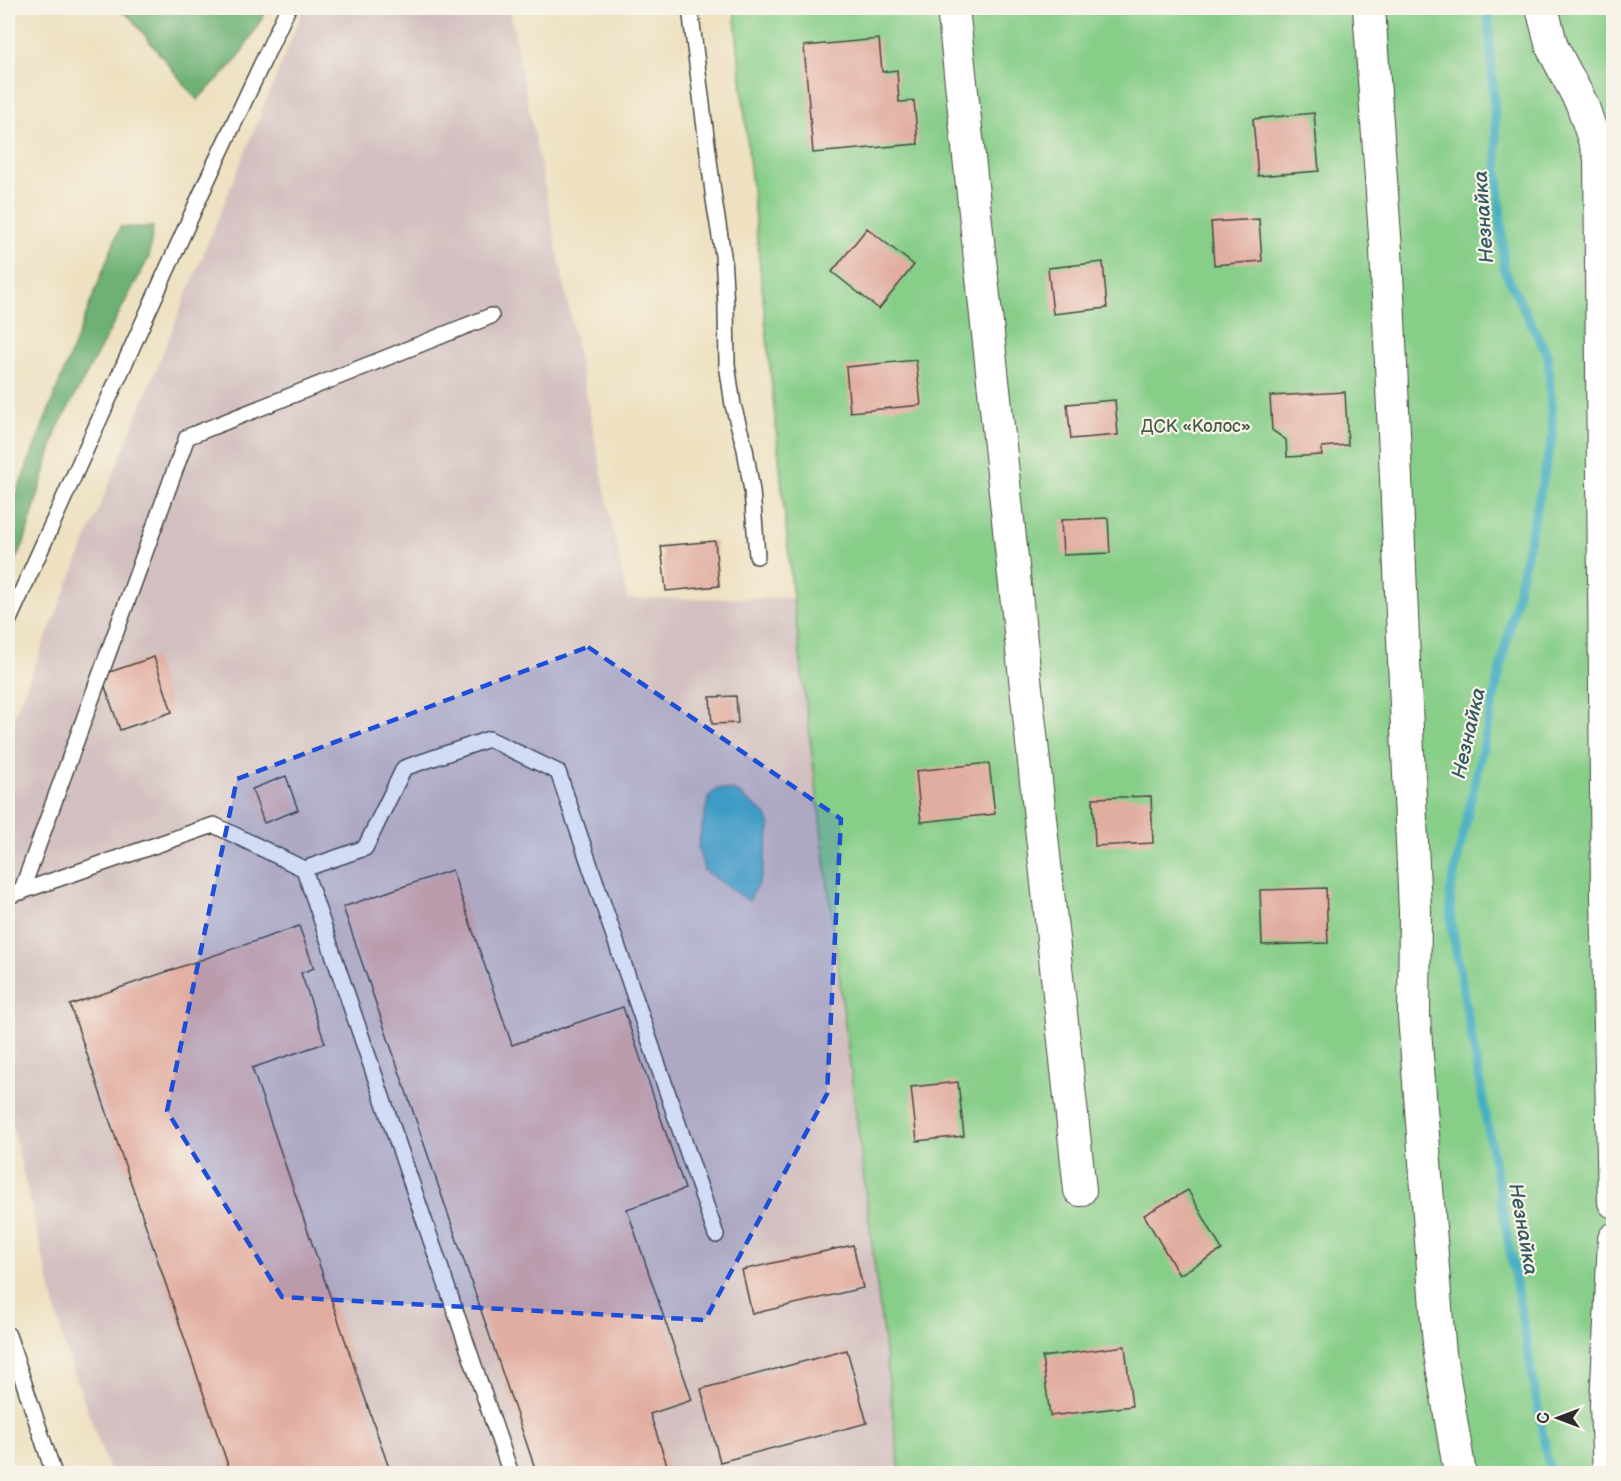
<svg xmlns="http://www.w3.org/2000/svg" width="1621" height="1481" font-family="'Balsamiq Sans',sans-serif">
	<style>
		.industrial { fill: #d2bfbf }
		.green { fill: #87ce89; stroke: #597c5a; stroke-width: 1.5 }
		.forest { fill: #6db175; stroke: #4c6e50; stroke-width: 1.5 }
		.water { fill: #44afc2; stroke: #386d76; stroke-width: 1.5 }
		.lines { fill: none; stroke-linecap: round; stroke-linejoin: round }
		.stream { stroke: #44afc2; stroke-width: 9 }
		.building { fill: #e2ada1 }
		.lane-casing { stroke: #484642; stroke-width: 18 }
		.street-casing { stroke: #484642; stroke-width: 34 }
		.lane { stroke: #fff; stroke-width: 15 }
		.street { stroke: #fff; stroke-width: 32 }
		.marked { fill: #1d4ed8; fill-opacity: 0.2; stroke: #1d4ed8; stroke-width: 4.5; stroke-dasharray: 12 8; stroke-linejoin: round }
		.labels { text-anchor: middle; stroke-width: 4.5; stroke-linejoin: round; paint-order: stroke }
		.park-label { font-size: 18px; fill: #475c47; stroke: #f7f3e8 }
		.water-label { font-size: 20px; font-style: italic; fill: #345960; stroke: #f7f3e8 }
	</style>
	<rect width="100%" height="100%" fill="#f7f3e8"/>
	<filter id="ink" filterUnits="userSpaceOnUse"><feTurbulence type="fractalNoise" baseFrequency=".0167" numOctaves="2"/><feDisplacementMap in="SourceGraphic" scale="12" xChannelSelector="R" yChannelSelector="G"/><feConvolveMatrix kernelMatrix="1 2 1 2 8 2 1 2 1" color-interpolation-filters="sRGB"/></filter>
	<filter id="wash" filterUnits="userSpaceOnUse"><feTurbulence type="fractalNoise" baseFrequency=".008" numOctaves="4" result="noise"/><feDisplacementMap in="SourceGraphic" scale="24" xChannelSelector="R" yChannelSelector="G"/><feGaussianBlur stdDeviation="1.35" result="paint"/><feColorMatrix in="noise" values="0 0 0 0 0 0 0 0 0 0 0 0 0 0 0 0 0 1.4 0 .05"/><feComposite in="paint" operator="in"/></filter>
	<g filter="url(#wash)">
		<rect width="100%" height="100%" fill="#eee1c1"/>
		<path class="industrial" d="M 304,8 L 509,8 L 627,599 L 793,598 L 900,1473 L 110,1473 L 64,1345 L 8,1109 L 8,731 Z"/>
		<path class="green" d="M 734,8 L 1613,8 L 1613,1473 L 900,1473 L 793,598 Z"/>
		<path class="forest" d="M 116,8 L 268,8 L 236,61 L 197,100 L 130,17 Z
			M 120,227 L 153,227 L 149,257 L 57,429 L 24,543 L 8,574 L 8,507 L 17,492 Z"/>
		<path class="water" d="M 718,789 L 735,791 L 767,816 L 770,828 L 761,878 L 749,901 L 704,870 L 698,845 L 709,796 Z"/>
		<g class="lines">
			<path class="stream" d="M 1488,8 L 1504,270 L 1548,356 L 1553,435 L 1450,893 L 1451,922 L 1550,1474"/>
		</g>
		<g id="blocks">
			<path class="building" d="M 879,39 L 882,72 L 897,70 L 899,102 L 914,101 L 918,144 L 813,153 L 804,46 Z
				M 1314,113 L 1319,171 L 1258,176 L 1253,119 Z
				M 1259,219 L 1262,261 L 1214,265 L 1211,222 Z
				M 867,228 L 914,265 L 879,309 L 832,272 Z
				M 1103,262 L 1107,308 L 1053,314 L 1048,268 Z
				M 916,360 L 921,405 L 850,412 L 846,367 Z
				M 1345,392 L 1348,445 L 1322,447 L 1322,455 L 1287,457 L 1286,440 L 1272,430 L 1270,396 Z
				M 1115,400 L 1118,435 L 1071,439 L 1067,404 Z
				M 1108,518 L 1110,553 L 1063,555 L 1061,520 Z
				M 715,541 L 719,586 L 666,591 L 661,546 Z
				M 154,657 L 172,712 L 120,730 L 101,675 Z
				M 736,696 L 738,723 L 712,724 L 710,697 Z
				M 989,763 L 995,814 L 921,822 L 916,771 Z
				M 286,776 L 298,810 L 264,823 L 252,789 Z
				M 1151,796 L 1153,843 L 1095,846 L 1093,798 Z
				M 452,870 L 512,1045 L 623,1007 L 685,1189 L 627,1209 L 692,1400 L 650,1414 L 670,1474 L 537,1474 L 343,907 Z
				M 1326,888 L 1328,943 L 1262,945 L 1260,890 Z
				M 299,926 L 314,968 L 301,973 L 325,1043 L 252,1068 L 391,1474 L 231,1474 L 70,1005 Z
				M 958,1082 L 964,1136 L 917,1141 L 911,1087 Z
				M 1188,1190 L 1222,1250 L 1179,1275 L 1144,1215 Z
				M 853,1245 L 863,1288 L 752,1314 L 742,1270 Z
				M 1125,1346 L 1132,1406 L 1050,1416 L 1042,1357 Z
				M 847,1350 L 867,1423 L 720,1462 L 701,1389 Z
				M 1435,1469 L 1436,1474 L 1407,1474 L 1407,1472 Z"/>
		</g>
	</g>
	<g filter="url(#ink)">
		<use href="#blocks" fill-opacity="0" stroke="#484642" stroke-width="1.5"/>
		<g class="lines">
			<g class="lane-casing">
				<path id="lane" d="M 690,8 L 714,200 L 723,255 L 726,307 L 727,364 L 733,405 L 745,449 L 752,491 L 757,556
					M 8,622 L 211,172 L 288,8
					M 304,869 L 365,848 L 404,768 L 489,739 L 558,772 L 716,1235
					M 21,892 L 187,437 L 491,316
					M 8,896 L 214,825 L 304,869 L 511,1474
					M 8,1335 L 54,1474"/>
			</g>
			<g class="street-casing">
				<path id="street" d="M 953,8 L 1080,1190
					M 1369,8 L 1386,250 L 1415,911 L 1414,1016 L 1437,1321 L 1440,1354 L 1460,1474
					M 1542,8 L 1552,47 L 1582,104 L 1600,157 L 1607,896 L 1614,1202
					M 1609,1474 L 1606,1405 L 1614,1239"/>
			</g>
			<use href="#lane" class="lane"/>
			<use href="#street" class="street"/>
		</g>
	</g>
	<path class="marked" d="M 588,647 L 841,819 L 827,1094 L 705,1320 L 282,1297 L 167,1111 L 237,779 Z"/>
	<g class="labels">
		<g class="park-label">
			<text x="1196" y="432">ДСК «Колос»</text>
		</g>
		<g class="water-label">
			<text transform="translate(1483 217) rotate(-94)" y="7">Незнайка</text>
			<text transform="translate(1468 733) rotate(-77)" y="7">Незнайка</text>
			<text transform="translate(1524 1229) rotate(80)" y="7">Незнайка</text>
		</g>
	</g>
	<rect width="1621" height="1481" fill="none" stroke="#f7f3e8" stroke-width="30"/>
	<g transform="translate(1558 1418) rotate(270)" stroke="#f7f3e8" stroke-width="4.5" paint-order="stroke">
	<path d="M0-4.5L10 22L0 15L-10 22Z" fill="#2b2b2b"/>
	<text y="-9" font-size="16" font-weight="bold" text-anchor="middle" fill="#2b2b2b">С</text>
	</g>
</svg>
